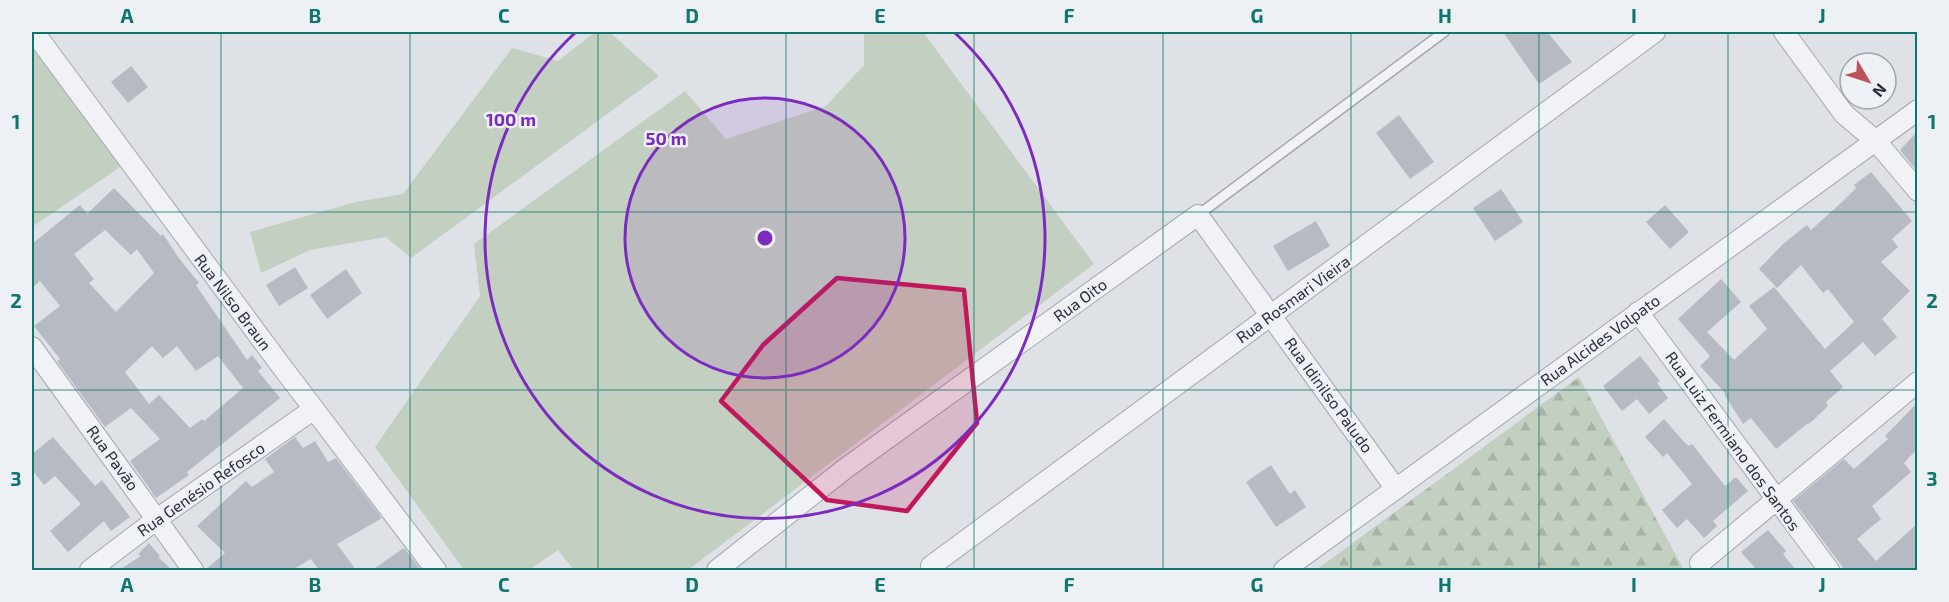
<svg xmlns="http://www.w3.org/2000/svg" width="1949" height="602" font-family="'Exo 2',sans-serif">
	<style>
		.grass { fill: #c3cfc0 }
		.forest { fill: url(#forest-firs) }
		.building { fill: #b6bac2; fill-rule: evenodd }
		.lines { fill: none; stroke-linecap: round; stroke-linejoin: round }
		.lane-casing { stroke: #a4a8af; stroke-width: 12 }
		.street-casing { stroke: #a4a8af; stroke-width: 22 }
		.lane { stroke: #f0f2f5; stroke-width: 9 }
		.street { stroke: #f0f2f5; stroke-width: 20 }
		.marked { fill: #c2185b; fill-opacity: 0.2; stroke: #c2185b; stroke-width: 4.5; stroke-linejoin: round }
		.grid { fill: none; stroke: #0f766e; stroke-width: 1.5; stroke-opacity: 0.55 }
		.ring { fill: none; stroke: #7b2cbf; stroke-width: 3 }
		.labels { text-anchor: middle; stroke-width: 5; stroke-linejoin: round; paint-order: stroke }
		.street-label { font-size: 16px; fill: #292f3b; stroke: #edf0f4 }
		.centre { fill: #7b2cbf; stroke: #edf0f4; stroke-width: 3 }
		.ring-label { font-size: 18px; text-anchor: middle; font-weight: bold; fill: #7b2cbf; stroke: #edf0f4; stroke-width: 5; stroke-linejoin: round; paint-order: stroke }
		.neatline { fill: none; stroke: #0f766e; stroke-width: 2 }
		.grid-label { font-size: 20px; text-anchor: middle; font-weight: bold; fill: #0f766e }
	</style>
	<defs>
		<pattern id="forest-firs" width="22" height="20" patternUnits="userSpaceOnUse" patternTransform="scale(1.5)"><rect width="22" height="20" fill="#c3cfc0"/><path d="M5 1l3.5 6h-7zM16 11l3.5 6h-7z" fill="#a8b2a6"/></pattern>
	</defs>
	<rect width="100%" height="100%" fill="#dee1e6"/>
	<path class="grass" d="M 595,32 L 609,32 L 659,76 L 411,258 L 386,237 L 310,250 L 261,273 L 250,232 L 356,202 L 403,194 L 512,48 L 558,61 Z
		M 864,32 L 923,32 L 1094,264 L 688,570 L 574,570 L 558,550 L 529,570 L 464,570 L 375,447 L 480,296 L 474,244 L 685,91 L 726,139 L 826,106 L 864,65 Z
		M 32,49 L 129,161 L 32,227 Z"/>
	<path class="forest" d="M 1579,377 L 1684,570 L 1316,570 Z"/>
	<path class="building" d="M 1503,32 L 1547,32 L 1572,62 L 1539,84 Z
		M 131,66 L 148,87 L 128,103 L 111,82 Z
		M 1399,115 L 1434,162 L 1410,179 L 1376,133 Z
		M 1917,132 L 1917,171 L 1900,150 Z
		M 1871,172 L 1912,221 L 1892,239 L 1898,247 L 1881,262 L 1910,291 L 1882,319 L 1897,337 L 1875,356 L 1863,342 L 1830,371 L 1843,387 L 1826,402 L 1828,406 L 1809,424 L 1808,423 L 1776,449 L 1751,418 L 1743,424 L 1724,394 L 1725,393 L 1700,366 L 1710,356 L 1678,319 L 1721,279 L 1741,302 L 1707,332 L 1734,360 L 1767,329 L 1749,306 L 1774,287 L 1825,349 L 1854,322 L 1828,289 L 1823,293 L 1801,265 L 1777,288 L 1759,269 L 1783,244 L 1807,225 L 1811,230 L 1842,202 L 1856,188 L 1854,185 Z
		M 114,188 L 161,236 L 163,234 L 178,257 L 199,283 L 196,285 L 247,360 L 252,355 L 262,368 L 258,371 L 280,398 L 187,472 L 189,475 L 156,498 L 130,461 L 160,439 L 131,408 L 105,427 L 57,361 L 60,359 L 34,326 L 60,306 L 40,281 L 32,288 L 32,244 L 80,205 L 87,214 ZM 105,230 L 131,255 L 137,249 L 154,273 L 116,312 L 89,283 L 94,279 L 74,254 ZM 152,346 L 163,358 L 177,346 L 196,371 L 218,356 L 243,388 L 204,421 L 202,419 L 190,428 L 159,395 L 149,404 L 125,372 Z
		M 1501,189 L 1523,222 L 1495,241 L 1473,208 Z
		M 1665,205 L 1689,232 L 1670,249 L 1646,222 Z
		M 1316,221 L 1330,246 L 1288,271 L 1273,246 Z
		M 295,267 L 308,288 L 279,306 L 266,285 Z
		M 346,269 L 362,293 L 327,319 L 310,295 Z
		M 1640,356 L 1660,381 L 1657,383 L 1668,398 L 1649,414 L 1637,399 L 1622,411 L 1603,386 Z
		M 1917,403 L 1917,449 L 1904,463 L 1911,472 L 1872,506 L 1881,519 L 1857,539 L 1876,561 L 1917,524 L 1917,570 L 1845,570 L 1793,501 L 1844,459 L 1854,469 L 1888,439 L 1885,436 Z
		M 1664,419 L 1684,442 L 1689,446 L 1692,444 L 1725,486 L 1736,477 L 1748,491 L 1713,521 L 1717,526 L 1704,538 L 1687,519 L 1677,528 L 1662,510 L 1692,484 L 1667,453 L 1663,457 L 1645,437 Z
		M 53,437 L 95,486 L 102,480 L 130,517 L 111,531 L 104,521 L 68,552 L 50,531 L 81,504 L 55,476 L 44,485 L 32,470 L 32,454 Z
		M 295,437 L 303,448 L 315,441 L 328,462 L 336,458 L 382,518 L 337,544 L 356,570 L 319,570 L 311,559 L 292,570 L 205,570 L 225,553 L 197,526 L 246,481 L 252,487 L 274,472 L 265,459 Z
		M 1271,465 L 1290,494 L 1295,490 L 1306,507 L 1276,527 L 1246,482 Z
		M 1768,530 L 1786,551 L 1783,554 L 1796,570 L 1757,570 L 1741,552 Z
		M 149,543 L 160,556 L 158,557 L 172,570 L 119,570 L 141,556 L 138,554 Z
		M 404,548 L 421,570 L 372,570 Z"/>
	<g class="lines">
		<g class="lane-casing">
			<path id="lane" d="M 1198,215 L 1444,32"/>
		</g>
		<g class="street-casing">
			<path id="street" d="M 34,32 L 279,363 L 436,570
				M 1784,32 L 1844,114 L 1876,141 L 1918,191
				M 1638,312 L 1829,570
				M 32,347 L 193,570
				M 1700,563 L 1918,382
				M 931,566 L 1655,32
				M 90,570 L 157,519 L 314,409
				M 717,570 L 846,468 L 1198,215 L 1396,489
				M 1284,570 L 1918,110"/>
		</g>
		<use href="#lane" class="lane"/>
		<use href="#street" class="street"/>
	</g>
	<path class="marked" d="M 837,278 L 964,290 L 977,423 L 907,511 L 827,500 L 721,401 L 763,345 Z"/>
	<path class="grid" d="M 221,32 L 221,570M 410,32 L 410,570M 598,32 L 598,570M 786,32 L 786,570M 974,32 L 974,570M 1163,32 L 1163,570M 1351,32 L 1351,570M 1539,32 L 1539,570M 1728,32 L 1728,570M 32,212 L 1918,212M 32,390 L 1918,390"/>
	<circle cx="765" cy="238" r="140" fill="#7b2cbf" fill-opacity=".12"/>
	<g class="ring">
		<circle cx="765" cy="238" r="140"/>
		<path d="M954 32A280 280 0 1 1 576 32"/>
	</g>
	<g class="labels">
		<g class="street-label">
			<text transform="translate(1293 299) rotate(-36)" y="6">Rua Rosmari Vieira</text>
			<text transform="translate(1080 300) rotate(-36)" y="6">Rua Oito</text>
			<text transform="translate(233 302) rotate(53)" y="6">Rua Nilso Braun</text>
			<text transform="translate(1600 340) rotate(-36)" y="6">Rua Alcides Volpato</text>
			<text transform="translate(1329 395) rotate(54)" y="6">Rua Idinilso Paludo</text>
			<text transform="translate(1733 441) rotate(54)" y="6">Rua Luiz Fermiano dos Santos</text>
			<text transform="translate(113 458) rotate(54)" y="6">Rua Pavão</text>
			<text transform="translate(201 489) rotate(-35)" y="6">Rua Genésio Refosco</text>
		</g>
	</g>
	<circle cx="765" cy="238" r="9" class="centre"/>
	<g class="ring-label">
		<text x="511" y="126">100 m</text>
		<text x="666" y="145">50 m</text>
	</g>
	<rect width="1949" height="602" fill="none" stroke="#edf0f4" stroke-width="66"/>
	<g transform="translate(1868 81) rotate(129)"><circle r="28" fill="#edf0f4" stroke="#9fa3aa" stroke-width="1.5"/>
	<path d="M0-4.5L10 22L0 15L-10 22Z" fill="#bd515c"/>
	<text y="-9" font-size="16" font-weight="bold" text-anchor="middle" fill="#292f3b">N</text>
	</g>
	<rect x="33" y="33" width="1883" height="536" class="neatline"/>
	<g class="grid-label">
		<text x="127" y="23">A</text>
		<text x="315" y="23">B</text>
		<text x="504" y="23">C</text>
		<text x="692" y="23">D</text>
		<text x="880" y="23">E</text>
		<text x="1069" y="23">F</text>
		<text x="1257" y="23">G</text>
		<text x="1445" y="23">H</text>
		<text x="1634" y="23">I</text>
		<text x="1822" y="23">J</text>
		<text x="16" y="129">1</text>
		<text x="1932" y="129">1</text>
		<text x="16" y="308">2</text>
		<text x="1932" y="308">2</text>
		<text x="16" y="486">3</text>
		<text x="1932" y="486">3</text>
		<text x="127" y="592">A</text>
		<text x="315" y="592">B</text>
		<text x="504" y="592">C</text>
		<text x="692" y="592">D</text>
		<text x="880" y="592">E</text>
		<text x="1069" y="592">F</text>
		<text x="1257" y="592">G</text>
		<text x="1445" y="592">H</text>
		<text x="1634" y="592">I</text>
		<text x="1822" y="592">J</text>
	</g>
</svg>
